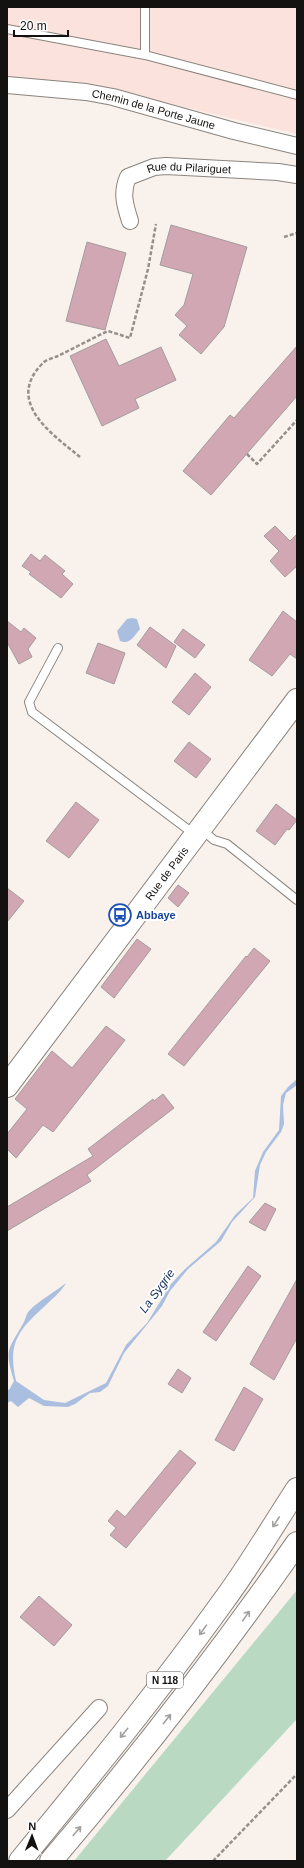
<svg xmlns="http://www.w3.org/2000/svg" width="304" height="1868" font-family="Arial,sans-serif">
	<style>
		.industrial { fill: #fce2dc }
		.green { fill: #b9d9c3 }
		.water { fill: #aabfe0 }
		.building { fill: #d1a7b3; stroke: #a39c9e }
		.lines { fill: none; stroke-linecap: round; stroke-linejoin: round }
		.lane-casing { stroke: #8a847f; stroke-width: 10 }
		.street-casing { stroke: #8a847f; stroke-width: 18 }
		.secondary-casing { stroke: #8a847f; stroke-width: 24 }
		.highway-casing { stroke: #8a847f; stroke-width: 24 }
		.path { stroke: #95908d; stroke-width: 2.5; stroke-dasharray: 4 2; stroke-linecap: butt }
		.lane { stroke: #fff; stroke-width: 8 }
		.street { stroke: #fff; stroke-width: 16 }
		.secondary { stroke: #fff; stroke-width: 22 }
		.highway { stroke: #fff; stroke-width: 22 }
		.oneway { stroke: #a1a09f }
		.labels { text-anchor: middle; stroke-width: 4; stroke-linejoin: round; paint-order: stroke }
		.shield { fill: #fff; stroke: #5a5958; stroke-width: 1 }
		.shield-label { font-size: 10px; font-weight: bold; fill: #141210 }
		.street-label { font-size: 11px; fill: #141210; stroke: #fff }
		.transit-label { font-size: 11px; font-weight: bold; fill: #164399; stroke: #fff; text-anchor: start }
		.water-label { font-size: 12px; font-style: italic; fill: #142f59; stroke: #fff }
	</style>
	<rect width="100%" height="100%" fill="#f8f1ec"/>
	<path class="industrial" d="M 7,7 L 297,7 L 297,134 L 96,86 L 7,80 Z"/>
	<path class="green" d="M 297,1590 L 297,1719 L 165,1861 L 74,1861 Z"/>
	<path class="water" d="M 132,618 L 137,619 L 140,629 C 134,636 130,645 120,641 L 117,631 L 127,619 Z
		M 297,1079 L 297,1085 L 286,1093 L 283,1105 L 284,1124 L 281,1132 L 266,1152 L 260,1165 L 255,1197 L 232,1222 L 221,1241 L 188,1269 L 170,1291 L 162,1306 L 124,1353 L 108,1386 L 100,1392 L 90,1393 L 75,1404 L 68,1407 L 44,1406 L 29,1398 L 18,1407 L 11,1401 L 7,1403 L 7,1389 L 9,1390 L 14,1381 C 4,1348 8,1351 24,1322 C 26,1318 26,1314 29,1311 C 39,1300 54,1293 66,1283 C 61,1292 54,1297 47,1304 C 19,1330 7,1341 16,1381 L 44,1400 L 65,1403 L 106,1383 L 126,1345 L 147,1323 L 171,1284 L 185,1269 L 216,1242 L 235,1215 L 253,1198 L 255,1171 L 263,1152 L 279,1130 L 281,1096 L 288,1087 Z"/>
	<path class="building" d="M 171,225 L 247,247 L 224,327 L 201,354 L 179,335 L 187,326 L 175,315 L 184,305 L 193,274 L 160,265 Z
		M 87,242 L 126,253 L 105,330 L 66,321 Z
		M 106,339 L 119,366 L 161,347 L 176,380 L 135,399 L 139,408 L 102,426 L 70,356 Z
		M 297,346 L 297,396 L 211,495 L 183,471 L 230,415 L 234,418 Z
		M 275,526 L 290,541 L 297,534 L 297,566 L 285,577 L 270,561 L 279,551 L 264,536 Z
		M 31,554 L 40,561 L 45,555 L 65,571 L 62,574 L 73,584 L 61,598 L 29,574 L 31,572 L 22,566 Z
		M 283,611 L 297,622 L 297,659 L 290,654 L 272,676 L 249,660 Z
		M 7,621 L 21,632 L 24,628 L 36,638 L 28,649 L 32,657 L 19,664 L 7,642 Z
		M 150,627 L 176,646 L 166,668 L 137,645 Z
		M 183,629 L 205,645 L 195,658 L 174,642 Z
		M 98,643 L 125,653 L 114,684 L 86,673 Z
		M 195,673 L 211,687 L 189,715 L 172,702 Z
		M 189,742 L 211,759 L 196,778 L 174,761 Z
		M 76,802 L 99,820 L 69,858 L 46,841 Z
		M 276,804 L 297,820 L 289,830 L 287,829 L 275,845 L 256,831 Z
		M 178,885 L 189,893 L 178,907 L 168,898 Z
		M 7,888 L 24,901 L 7,922 Z
		M 137,939 L 151,949 L 114,998 L 101,987 Z
		M 254,948 L 270,961 L 184,1066 L 168,1054 L 246,956 L 247,957 Z
		M 106,1026 L 125,1040 L 53,1132 L 43,1125 L 16,1158 L 7,1149 L 7,1134 L 27,1109 L 15,1099 L 52,1051 L 72,1068 Z
		M 163,1094 L 174,1108 L 87,1175 L 91,1181 L 7,1231 L 7,1207 L 93,1156 L 88,1149 L 153,1099 L 154,1101 Z
		M 265,1203 L 276,1209 L 265,1231 L 249,1222 Z
		M 248,1266 L 261,1276 L 216,1341 L 203,1332 Z
		M 297,1279 L 297,1338 L 274,1380 L 250,1364 Z
		M 178,1369 L 191,1378 L 182,1393 L 168,1384 Z
		M 244,1387 L 263,1399 L 234,1451 L 215,1440 Z
		M 180,1450 L 196,1463 L 126,1548 L 110,1535 L 116,1528 L 108,1521 L 117,1510 L 125,1517 Z
		M 39,1596 L 72,1625 L 54,1646 L 20,1617 Z"/>
	<g class="lines">
		<g class="lane-casing">
			<path id="lane" d="M 145,7 L 145,55
				M 7,29 L 145,55 L 297,95
				M 58,648 L 29,702 L 32,712 L 194,834
				M 201,829 L 214,840 L 227,844 L 297,900"/>
		</g>
		<g class="street-casing">
			<g id="street">
				<path id="s1" d="M 7,85 L 86,92 L 113,97 L 234,131 L 297,146"/>
				<path id="s2" d="M 130,221 C 125,205 121,193 128,177 L 154,167 L 166,166 L 278,172 L 297,175"/>
				<path d="M 7,1810 L 99,1708"/>
			</g>
		</g>
		<g class="secondary-casing">
			<g id="secondary">
				<path id="s3" d="M 7,1086 L 297,700"/>
			</g>
		</g>
		<g class="highway-casing">
			<path id="highway" d="M 20,1861 C 89,1777 158,1692 222,1603 C 249,1567 272,1527 297,1489
				M 51,1861 C 138,1759 220,1653 297,1543"/>
		</g>
		<path class="path" d="M 284,237 L 297,233
			M 247,454 L 257,464 L 297,420
			M 80,457 C 52,434 5,402 42,364 C 45,360 53,358 58,356 C 74,348 91,339 108,331 L 130,338 L 148,269 L 156,224
			M 213,1861 L 297,1774"/>
		<use href="#lane" class="lane"/>
		<use href="#street" class="street"/>
		<use href="#secondary" class="secondary"/>
		<use href="#highway" class="highway"/>
	</g>
	<defs><path id="oneway-shaft" d="M-6 0H5M1.5-3L5.5 0L1.5 3" fill="none" stroke-width="1.6" stroke-linecap="round" stroke-linejoin="round"/></defs>
	<g class="oneway">
		<use href="#oneway-shaft" transform="translate(276 1522) rotate(123)"/>
		<use href="#oneway-shaft" transform="translate(246 1616) rotate(-55)"/>
		<use href="#oneway-shaft" transform="translate(203 1630) rotate(126)"/>
		<use href="#oneway-shaft" transform="translate(167 1719) rotate(-52)"/>
		<use href="#oneway-shaft" transform="translate(124 1733) rotate(129)"/>
		<use href="#oneway-shaft" transform="translate(77 1831) rotate(-50)"/>
	</g>
	<defs>
		<g id="bus-ring" transform="scale(1.15)"><circle r="9.5" fill="#fff" stroke="#1a4fb4" stroke-width="1.5"/><path d="M-5-6H5V4H4V6H2V4H-2V6H-4V4H-5ZM-3.5-4V0h7V-4ZM-3.5 1.2v1.5H-2V1.2ZM2 1.2v1.5H3.5V1.2Z" fill="#1a4fb4"/></g>
	</defs>
	<g fill-rule="evenodd">
		<use href="#bus-ring" x="120" y="915"/>
	</g>
	<g class="labels">
		<rect class="shield" x="147" y="1672" width="36" height="16" rx="3"/>
		<g class="shield-label">
			<text x="165" y="1684">N 118</text>
		</g>
		<g class="street-label">
			<text dy="4" stroke="none"><textPath href="#s1" startOffset="149">Chemin de la Porte Jaune</textPath></text>
			<text dy="4" stroke="none"><textPath href="#s2" startOffset="108">Rue du Pilariguet</textPath></text>
			<text dy="4" stroke="none"><textPath href="#s3" startOffset="266">Rue de Paris</textPath></text>
		</g>
		<g class="transit-label">
			<text x="136" y="919">Abbaye</text>
		</g>
		<g class="water-label">
			<text transform="translate(157 1291) rotate(-54)" y="4">La Sygrie</text>
		</g>
	</g>
	<rect width="304" height="1868" fill="none" stroke="#141210" stroke-width="16"/>
	<g transform="translate(32 1836) rotate(1)" stroke="#ffffff" stroke-width="3" paint-order="stroke">
	<path d="M0-3L7 15L0 10L-7 15Z" fill="#141210"/>
	<text y="-6" font-size="11" font-weight="bold" text-anchor="middle" fill="#141210">N</text>
	</g>
	<path d="M14 30v6h54v-6" fill="none" stroke="#141210" stroke-width="2"/>
	<text x="20" y="30" font-size="12" fill="#141210" stroke="#ffffff" stroke-width="3" paint-order="stroke">20 m</text>
</svg>
